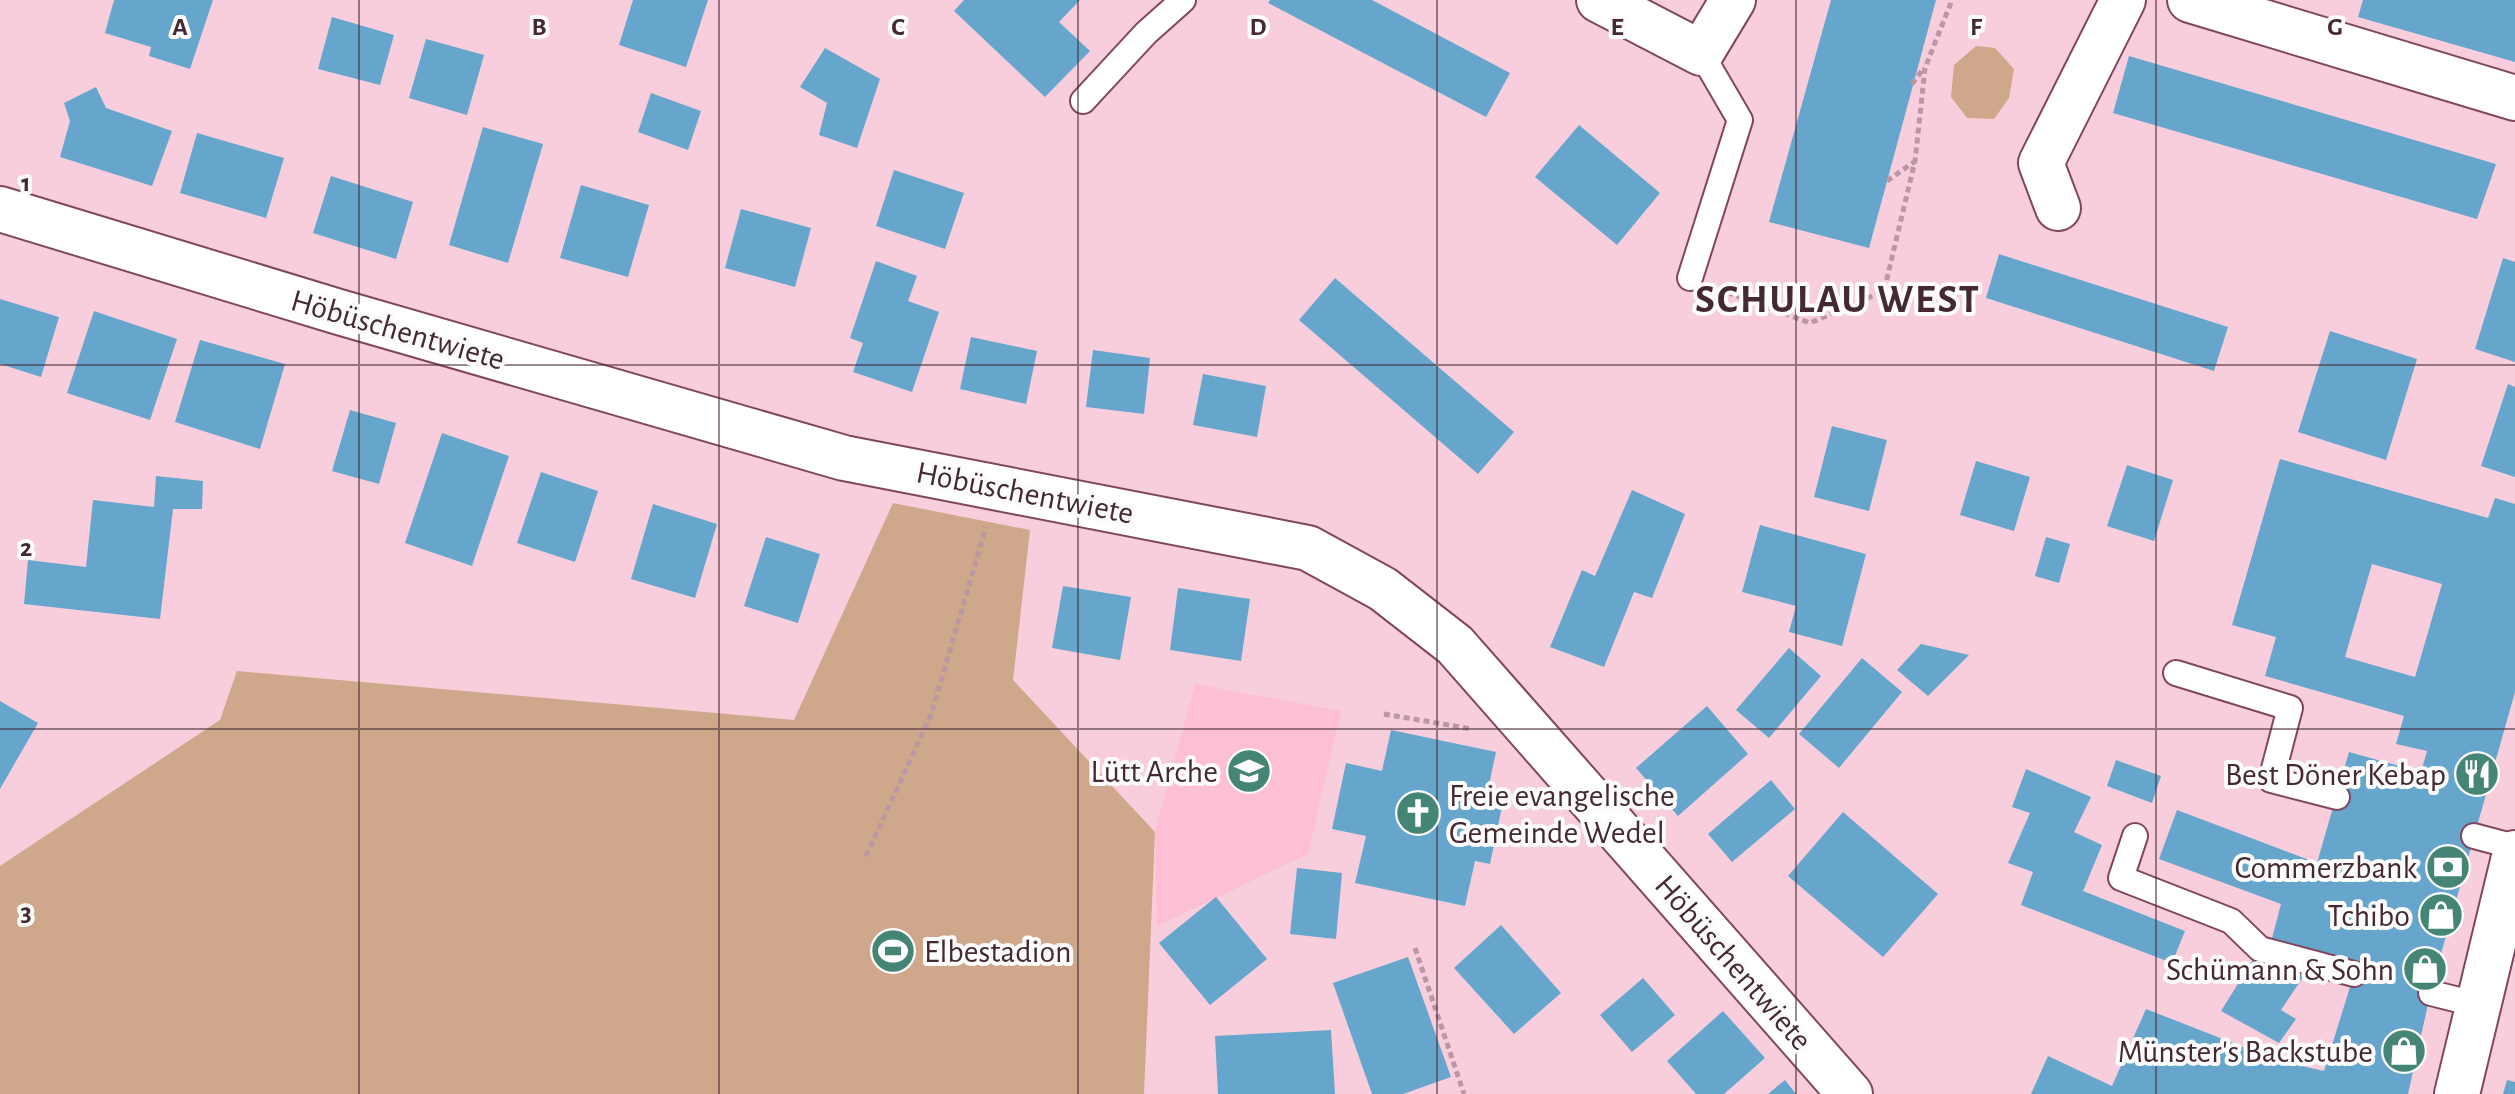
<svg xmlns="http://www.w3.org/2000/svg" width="2515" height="1094" font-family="'Alegreya Sans',sans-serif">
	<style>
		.built { fill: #fdbfd4 }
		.green { fill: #cfa78a }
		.building { fill: #66a6cc; fill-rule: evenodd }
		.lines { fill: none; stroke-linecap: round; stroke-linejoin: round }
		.service-casing { stroke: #81465d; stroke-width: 28 }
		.minor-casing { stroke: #81465d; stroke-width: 48 }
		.tertiary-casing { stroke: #81465d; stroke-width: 48 }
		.path { stroke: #bb96a3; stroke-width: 5; stroke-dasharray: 6 4; stroke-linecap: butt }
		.service { stroke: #fff; stroke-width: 24 }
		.minor { stroke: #fff; stroke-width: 44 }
		.tertiary { stroke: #fff; stroke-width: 44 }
		.grid { fill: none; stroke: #442933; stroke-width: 2; stroke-opacity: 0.55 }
		.labels { text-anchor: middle; stroke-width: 8; stroke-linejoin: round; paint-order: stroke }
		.street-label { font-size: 32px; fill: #442933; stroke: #fcfcfc }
		.poi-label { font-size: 32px; fill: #442933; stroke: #fcfcfc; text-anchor: end }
		.district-label { font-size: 40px; font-weight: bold; letter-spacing: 2px; fill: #442933; stroke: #fcfcfc }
		.grid-label { font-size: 26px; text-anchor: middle; font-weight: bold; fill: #442933; stroke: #fcfcfc; stroke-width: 8; stroke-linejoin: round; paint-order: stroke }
	</style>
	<rect width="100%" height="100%" fill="#f8cedc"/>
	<path class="built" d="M 1195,684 L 1341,711 L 1308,854 L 1157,926 L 1155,832 Z"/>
	<path class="green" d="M 1976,46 L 1995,48 L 2014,69 L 2009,98 L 1994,119 L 1967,118 L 1951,97 L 1954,65 Z
		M 893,503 L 1030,530 L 1013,680 L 1155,832 L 1144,1094 L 0,1094 L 0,866 L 220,720 L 237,671 L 794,720 Z"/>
	<path class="building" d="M 114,0 L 213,0 L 190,69 L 149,56 L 151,47 L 105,33 Z
		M 633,0 L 708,0 L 686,67 L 619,45 Z
		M 964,0 L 1080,0 L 1059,22 L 1090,51 L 1045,97 L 954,11 Z
		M 1270,0 L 1372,0 L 1510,73 L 1486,117 L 1268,3 Z
		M 1831,0 L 1936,0 L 1869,248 L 1769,222 Z
		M 2363,0 L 2515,0 L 2515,62 L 2358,17 Z
		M 332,17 L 394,35 L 380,85 L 318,69 Z
		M 426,39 L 484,55 L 467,115 L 409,98 Z
		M 825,48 L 880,79 L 857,148 L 819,135 L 827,103 L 800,87 Z
		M 2129,56 L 2496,164 L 2477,219 L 2113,113 Z
		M 96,87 L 106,108 L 172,131 L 152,186 L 60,157 L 70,121 L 64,103 Z
		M 651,93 L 701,111 L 688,150 L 638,132 Z
		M 1579,125 L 1660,193 L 1617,245 L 1535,177 Z
		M 483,127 L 543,144 L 508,263 L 449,245 Z
		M 197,133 L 284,158 L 266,218 L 180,193 Z
		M 894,170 L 964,193 L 945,249 L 876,226 Z
		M 331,176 L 413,202 L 396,259 L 313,233 Z
		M 581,185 L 649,205 L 628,277 L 560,258 Z
		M 741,209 L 811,228 L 795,287 L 725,268 Z
		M 1999,254 L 2228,327 L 2214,371 L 1986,298 Z
		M 2503,258 L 2515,262 L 2515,362 L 2475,349 Z
		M 876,261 L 917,276 L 908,301 L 939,312 L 912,392 L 853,372 L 863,343 L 850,338 Z
		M 1335,278 L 1514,432 L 1478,474 L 1299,320 Z
		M 0,299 L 59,317 L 41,377 L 0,364 Z
		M 94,311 L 177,339 L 150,420 L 67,393 Z
		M 2330,331 L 2417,359 L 2386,460 L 2298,432 Z
		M 971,337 L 1037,351 L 1026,404 L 960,389 Z
		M 200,340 L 285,364 L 260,449 L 175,422 Z
		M 1093,350 L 1150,358 L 1144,414 L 1086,407 Z
		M 1203,374 L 1266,386 L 1257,437 L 1193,425 Z
		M 2508,384 L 2515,387 L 2515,477 L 2481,466 Z
		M 350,410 L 396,423 L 379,484 L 332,471 Z
		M 1832,426 L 1887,440 L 1869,511 L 1814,497 Z
		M 442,433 L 509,456 L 472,566 L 405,543 Z
		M 2280,459 L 2488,518 L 2495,498 L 2515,504 L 2515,692 L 2433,982 L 2408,1094 L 2031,1094 L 2048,1056 L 2112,1086 L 2146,1009 L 2279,1061 L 2324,1071 L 2354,974 L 2271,942 L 2281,904 L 2159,859 L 2177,810 L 2317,863 L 2349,752 L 2421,772 L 2427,751 L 2396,744 L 2404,716 L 2265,676 L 2276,637 L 2232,625 ZM 2372,564 L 2442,584 L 2415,677 L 2345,657 Z
		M 1976,461 L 2030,477 L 2014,531 L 1960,515 Z
		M 2127,465 L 2173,480 L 2154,541 L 2107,526 Z
		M 541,472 L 598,491 L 575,562 L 517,543 Z
		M 156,476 L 203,481 L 202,509 L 173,509 L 160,619 L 24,604 L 28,560 L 86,567 L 93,500 L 154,507 Z
		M 1632,490 L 1685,514 L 1652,598 L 1634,592 L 1604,667 L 1550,647 L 1582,570 L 1595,576 Z
		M 653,504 L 717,524 L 695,598 L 631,579 Z
		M 1760,525 L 1866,554 L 1842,646 L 1789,632 L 1796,606 L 1742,592 Z
		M 766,537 L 820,554 L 798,623 L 744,606 Z
		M 2046,537 L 2070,544 L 2059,583 L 2035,576 Z
		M 1063,586 L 1131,597 L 1120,660 L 1052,648 Z
		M 1178,588 L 1250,599 L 1241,661 L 1170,650 Z
		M 1921,644 L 1969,655 L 1928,696 L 1897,670 Z
		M 1789,648 L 1821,676 L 1769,738 L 1736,710 Z
		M 1862,658 L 1902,692 L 1839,768 L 1799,734 Z
		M 0,701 L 38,723 L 0,789 Z
		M 1707,706 L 1748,754 L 1678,816 L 1636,768 Z
		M 1391,730 L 1496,752 L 1487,794 L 1504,797 L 1490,864 L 1475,861 L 1465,906 L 1355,883 L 1366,836 L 1332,829 L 1346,763 L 1382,771 Z
		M 2116,760 L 2161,776 L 2152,803 L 2107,786 Z
		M 2026,769 L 2091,797 L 2074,832 L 2102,845 L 2083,891 L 2185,931 L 2172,963 L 2021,905 L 2033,872 L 2008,863 L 2030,813 L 2012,807 Z
		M 1771,780 L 1795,809 L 1732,862 L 1708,834 Z
		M 1843,812 L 1938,894 L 1883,957 L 1788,876 Z
		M 1297,868 L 1342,873 L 1336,939 L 1290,934 Z
		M 1216,897 L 1267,959 L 1210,1005 L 1159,943 Z
		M 1501,925 L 1561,993 L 1514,1034 L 1454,968 Z
		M 2256,955 L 2307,971 L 2281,1010 L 2296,1019 L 2279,1043 L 2221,1011 Z
		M 1408,957 L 1451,1077 L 1403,1094 L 1372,1094 L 1333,983 Z
		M 1643,978 L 1675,1015 L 1632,1052 L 1600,1015 Z
		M 1723,1011 L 1765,1058 L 1724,1094 L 1696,1094 L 1667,1061 Z
		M 1331,1030 L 1335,1094 L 1218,1094 L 1215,1036 Z
		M 1785,1080 L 1796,1094 L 1768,1094 Z
		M 2507,1080 L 2515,1082 L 2515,1094 L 2503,1094 Z"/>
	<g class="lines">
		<g class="service-casing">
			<path id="service" d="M 1083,101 L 1146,33 L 1183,0
				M 1690,278 L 1740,120 L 1701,53
				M 2176,673 L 2290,708 L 2271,780 L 2337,797
				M 2135,836 L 2121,878 L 2231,921 L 2260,949 L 2354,974
				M 2474,836 L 2515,847
				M 2431,993 L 2479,1005"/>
		</g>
		<g class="minor-casing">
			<path id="minor" d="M 1599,0 L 1701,53 L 1733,0
				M 2190,0 L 2515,98
				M 2058,208 L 2041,163 L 2123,0
				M 0,209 L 339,312 L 844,458 L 1308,548 L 1383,589 L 1455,645 L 1850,1094"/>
		</g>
		<g class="tertiary-casing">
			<path id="tertiary" d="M 2457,1094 L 2515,853"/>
		</g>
		<path class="path" d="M 1912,84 L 1924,68
			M 1887,181 L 1914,162
			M 1718,289 L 1810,323 L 1884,291 L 1915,161 L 1925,68 L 1952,0
			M 1384,714 L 1472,729
			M 866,856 L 931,715 L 986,527
			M 1415,948 L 1464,1094"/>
		<use href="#service" class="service"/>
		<use href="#minor" class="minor"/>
		<use href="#tertiary" class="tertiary"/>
	</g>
	<path class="grid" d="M 359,0 L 359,1094M 719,0 L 719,1094M 1078,0 L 1078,1094M 1437,0 L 1437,1094M 1796,0 L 1796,1094M 2156,0 L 2156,1094M 0,365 L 2515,365M 0,729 L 2515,729"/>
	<defs>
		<g id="school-disc" transform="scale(2.3)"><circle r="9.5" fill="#448576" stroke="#fcfcfc"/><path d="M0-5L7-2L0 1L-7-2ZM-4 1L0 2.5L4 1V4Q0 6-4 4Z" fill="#fff"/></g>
		<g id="restaurant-disc" transform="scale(2.3)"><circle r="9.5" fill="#448576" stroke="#fcfcfc"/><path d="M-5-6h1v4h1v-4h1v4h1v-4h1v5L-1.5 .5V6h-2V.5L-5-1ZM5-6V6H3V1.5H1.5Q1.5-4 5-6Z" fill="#fff"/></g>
		<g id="church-disc" transform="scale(2.3)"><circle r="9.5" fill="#448576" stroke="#fcfcfc"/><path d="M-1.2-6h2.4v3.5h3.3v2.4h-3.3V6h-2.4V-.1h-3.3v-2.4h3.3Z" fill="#fff"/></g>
		<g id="bank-disc" transform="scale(2.3)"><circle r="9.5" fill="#448576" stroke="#fcfcfc"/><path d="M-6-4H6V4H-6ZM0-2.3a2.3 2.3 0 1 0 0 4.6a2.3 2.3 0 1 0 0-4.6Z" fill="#fff"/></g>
		<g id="shop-disc" transform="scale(2.3)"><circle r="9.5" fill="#448576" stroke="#fcfcfc"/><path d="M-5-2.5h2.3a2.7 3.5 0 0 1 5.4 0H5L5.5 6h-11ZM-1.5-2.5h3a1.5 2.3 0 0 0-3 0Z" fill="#fff"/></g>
		<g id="stadium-disc" transform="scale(2.3)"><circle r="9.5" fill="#448576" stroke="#fcfcfc"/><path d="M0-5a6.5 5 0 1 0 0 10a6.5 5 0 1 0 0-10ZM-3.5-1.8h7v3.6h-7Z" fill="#fff"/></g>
	</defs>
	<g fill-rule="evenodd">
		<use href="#school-disc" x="1249" y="771"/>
		<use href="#restaurant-disc" x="2477" y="774"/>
		<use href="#church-disc" x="1418" y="813"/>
		<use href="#bank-disc" x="2448" y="867"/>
		<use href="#shop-disc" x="2441" y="915"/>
		<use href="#stadium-disc" x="893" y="951"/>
		<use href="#shop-disc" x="2425" y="969"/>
		<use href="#shop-disc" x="2404" y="1051"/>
	</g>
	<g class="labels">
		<g class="street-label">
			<text transform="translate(398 329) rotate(16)" y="11">Höbüschentwiete</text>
			<text transform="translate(1025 492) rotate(11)" y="11">Höbüschentwiete</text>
			<text transform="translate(1734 962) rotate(49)" y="11">Höbüschentwiete</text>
		</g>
		<g class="poi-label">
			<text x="1218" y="782">Lütt Arche</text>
			<text x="2446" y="785">Best Döner Kebap</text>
			<text x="1449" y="806" text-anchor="start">Freie evangelische<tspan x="1449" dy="37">Gemeinde Wedel</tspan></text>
			<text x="2417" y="878">Commerzbank</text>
			<text x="2410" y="926">Tchibo</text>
			<text x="924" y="962" text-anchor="start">Elbestadion</text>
			<text x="2394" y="980">Schümann &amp; Sohn</text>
			<text x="2373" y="1062">Münster's Backstube</text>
		</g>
		<g class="district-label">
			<text x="1838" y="312">SCHULAU WEST</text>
		</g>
	</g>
	<g class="grid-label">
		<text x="180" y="35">A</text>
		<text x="539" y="35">B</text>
		<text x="898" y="35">C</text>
		<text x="1258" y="35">D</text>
		<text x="1617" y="35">E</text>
		<text x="1976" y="35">F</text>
		<text x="2335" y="35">G</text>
		<text x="26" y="191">1</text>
		<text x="26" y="556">2</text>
		<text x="26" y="921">3</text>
	</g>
</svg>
